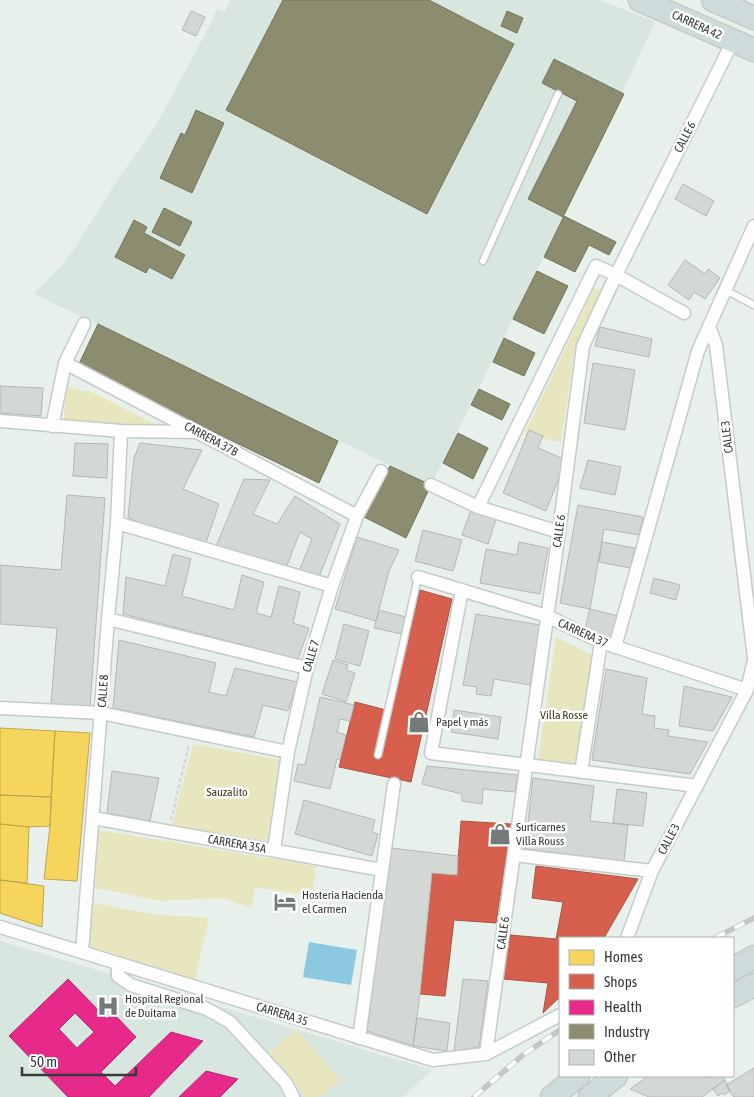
<svg xmlns="http://www.w3.org/2000/svg" width="754" height="1097" font-family="'Asap Condensed',sans-serif">
	<style>
		.built { fill: #d7e6de }
		.green { fill: #e8e6bf }
		.water { fill: #8ac9df }
		.homes { fill: #f6d55c; stroke: #bca751 }
		.shops { fill: #d6604d; stroke: #a65547 }
		.health { fill: #e7298a; stroke: #b22e71; fill-rule: evenodd }
		.industry { fill: #8c8c6e; stroke: #72745e }
		.building { fill: #d3d8d4; stroke: #b4b8b4 }
		.lines { fill: none; stroke-linecap: round; stroke-linejoin: round }
		.lane-casing { stroke: #c6cbc8; stroke-width: 9 }
		.street-casing { stroke: #c6cbc8; stroke-width: 15 }
		.highway-casing { stroke: #c7cbc8; stroke-width: 25 }
		.path { stroke: #d3d6d4; stroke-width: 2.5; stroke-dasharray: 4 2.5; stroke-linecap: butt }
		.lane { stroke: #fcfdfc; stroke-width: 6 }
		.street { stroke: #fcfdfc; stroke-width: 12 }
		.highway { stroke: #cddcdb; stroke-width: 22 }
		.rail-casing { stroke: #c4c7c6; stroke-width: 5.5 }
		.rail { stroke: #fff; stroke-width: 4; stroke-dasharray: 11; stroke-linecap: butt }
		.labels { text-anchor: middle; stroke-width: 5; stroke-linejoin: round; paint-order: stroke }
		.street-label { font-size: 12px; fill: #353b38; stroke: #fff }
		.park-label { font-size: 12px; fill: #3e3918; stroke: #fff }
		.poi-label { font-size: 12px; fill: #353b38; stroke: #fff; text-anchor: start }
	</style>
	<rect width="100%" height="100%" fill="#e8f0ec"/>
	<path class="built" d="M 230,0 L 600,0 L 655,22 L 564,216 L 431,485 L 34,294 L 61,266 L 75,248 L 116,182 L 155,127 L 210,25 L 217,9 L 225,12 Z
		M 0,941 L 432,1070 L 403,1097 L 0,1097 Z"/>
	<path class="green" d="M 594,288 L 602,291 L 574,353 L 561,442 L 524,435 Z
		M 65,387 L 92,392 L 161,427 L 64,421 Z
		M 556,637 L 592,655 L 577,766 L 538,760 Z
		M 193,744 L 280,760 L 267,842 L 172,825 Z
		M 99,830 L 316,866 L 312,896 L 255,887 L 252,908 L 220,898 L 161,901 L 95,888 Z
		M 93,903 L 151,914 L 209,918 L 195,979 L 89,946 Z
		M 296,1029 L 340,1080 L 320,1097 L 306,1097 L 268,1054 Z"/>
	<path class="water" d="M 309,942 L 357,950 L 351,985 L 303,977 Z"/>
	<path class="homes" d="M 0,728 L 55,731 L 51,797 L 0,795 Z
		M 55,731 L 90,733 L 77,881 L 44,879 L 50,826 Z
		M 0,795 L 51,797 L 50,826 L 29,827 L 0,824 Z
		M 0,824 L 29,827 L 27,883 L 0,880 Z
		M 0,880 L 44,886 L 42,927 L 0,913 Z"/>
	<path class="shops" d="M 420,590 L 452,599 L 411,782 L 339,767 L 355,702 L 390,711 Z
		M 461,821 L 511,824 L 496,923 L 454,920 L 445,996 L 420,994 L 432,873 L 457,875 Z
		M 536,866 L 638,879 L 604,938 L 560,938 L 560,997 L 543,1013 L 548,983 L 503,979 L 510,935 L 556,939 L 563,902 L 532,898 Z"/>
	<path class="health" d="M 68,979 L 107,1019 L 113,1013 L 136,1037 L 101,1072 L 115,1086 L 171,1032 L 203,1041 L 149,1097 L 68,1097 L 9,1036 ZM 75,1013 L 94,1032 L 77,1048 L 59,1029 Z
		M 206,1071 L 238,1079 L 220,1097 L 179,1097 Z"/>
	<path class="industry" d="M 283,0 L 429,0 L 514,44 L 427,214 L 226,110 Z
		M 507,11 L 523,18 L 517,33 L 501,26 Z
		M 554,59 L 624,94 L 563,217 L 528,199 L 577,101 L 542,83 Z
		M 196,110 L 224,123 L 192,193 L 160,178 L 181,133 L 185,135 Z
		M 164,208 L 192,222 L 180,246 L 152,232 Z
		M 564,216 L 616,242 L 609,255 L 589,245 L 575,272 L 544,257 Z
		M 134,220 L 147,227 L 144,233 L 185,255 L 172,279 L 149,267 L 146,273 L 115,257 Z
		M 537,271 L 568,286 L 544,334 L 513,319 Z
		M 98,324 L 338,441 L 319,483 L 78,366 Z
		M 504,338 L 535,353 L 524,376 L 493,362 Z
		M 479,389 L 510,404 L 502,420 L 471,405 Z
		M 458,433 L 488,448 L 473,479 L 443,463 Z
		M 390,466 L 431,485 L 406,538 L 362,516 Z"/>
	<path class="building" d="M 191,11 L 205,17 L 196,36 L 182,30 Z
		M 683,184 L 714,201 L 706,216 L 675,199 Z
		M 685,260 L 705,274 L 708,269 L 720,278 L 705,299 L 694,292 L 689,300 L 668,285 Z
		M 600,327 L 652,339 L 649,357 L 595,346 Z
		M 593,363 L 635,370 L 625,430 L 584,423 Z
		M 0,386 L 43,388 L 41,416 L 0,413 Z
		M 529,430 L 543,436 L 538,448 L 566,460 L 546,511 L 503,493 Z
		M 75,443 L 108,444 L 107,478 L 73,476 Z
		M 140,443 L 202,450 L 183,489 L 219,504 L 206,543 L 139,523 L 128,517 L 134,458 Z
		M 588,460 L 621,467 L 615,495 L 580,488 Z
		M 244,479 L 270,480 L 253,514 L 277,524 L 295,496 L 340,524 L 319,577 L 299,571 L 312,539 L 300,532 L 286,568 L 216,546 Z
		M 67,495 L 105,498 L 90,707 L 51,704 L 57,628 L 0,624 L 0,565 L 61,570 Z
		M 578,505 L 643,517 L 639,535 L 604,529 L 590,609 L 560,603 Z
		M 472,507 L 496,519 L 488,544 L 462,535 Z
		M 423,530 L 462,540 L 453,571 L 415,561 Z
		M 357,537 L 399,550 L 389,571 L 376,621 L 335,609 Z
		M 519,542 L 548,548 L 540,594 L 480,583 L 486,549 L 517,555 Z
		M 602,542 L 635,548 L 630,568 L 599,562 Z
		M 173,554 L 191,559 L 182,596 L 234,610 L 242,575 L 264,582 L 256,613 L 271,617 L 279,586 L 300,592 L 293,623 L 309,628 L 298,659 L 123,614 L 126,577 L 165,586 Z
		M 654,578 L 680,585 L 676,600 L 650,593 Z
		M 590,609 L 618,616 L 613,639 L 584,632 Z
		M 379,610 L 406,617 L 402,634 L 374,628 Z
		M 476,614 L 540,625 L 530,685 L 494,679 L 491,696 L 476,694 L 477,687 L 463,685 Z
		M 344,624 L 369,631 L 360,666 L 335,659 Z
		M 119,640 L 216,663 L 209,692 L 226,696 L 235,668 L 297,682 L 288,711 L 263,705 L 254,737 L 113,708 Z
		M 333,660 L 348,665 L 346,670 L 355,673 L 346,702 L 322,694 Z
		M 606,669 L 647,678 L 642,714 L 655,716 L 654,728 L 669,730 L 668,736 L 708,742 L 690,774 L 592,760 Z
		M 684,686 L 732,697 L 713,731 L 679,726 Z
		M 320,697 L 354,705 L 350,721 L 340,719 L 337,732 L 346,735 L 340,760 L 337,759 L 330,789 L 294,781 L 298,764 L 305,765 Z
		M 454,710 L 501,717 L 498,739 L 451,732 Z
		M 427,766 L 518,775 L 515,792 L 483,789 L 482,804 L 462,801 L 462,794 L 422,784 Z
		M 112,771 L 159,778 L 150,821 L 107,813 Z
		M 533,778 L 594,786 L 590,821 L 628,825 L 624,861 L 525,849 Z
		M 617,789 L 647,793 L 643,826 L 613,823 Z
		M 304,800 L 375,820 L 372,832 L 378,834 L 372,856 L 295,834 Z
		M 391,848 L 458,856 L 457,875 L 432,873 L 420,994 L 413,1046 L 367,1031 Z
		M 463,979 L 488,981 L 479,1047 L 454,1051 Z
		M 417,1018 L 450,1023 L 447,1051 L 413,1046 Z
		M 754,1068 L 754,1097 L 734,1097 L 726,1085 Z
		M 648,1076 L 704,1076 L 705,1078 L 709,1076 L 723,1076 L 725,1080 L 702,1097 L 649,1097 L 630,1089 Z
		M 725,1080 L 730,1091 L 724,1095 L 722,1093 L 718,1096 L 713,1089 Z"/>
	<g class="lines">
		<g class="lane-casing">
			<path id="lane" d="M 483,261 L 558,94
				M 725,290 L 754,305
				M 378,755 L 418,577"/>
		</g>
		<g class="street-casing">
			<path id="street" d="M 709,326 L 716,345 L 754,658
				M 65,363 L 357,516
				M 0,421 L 121,431 L 195,432
				M 52,426 L 65,363 L 84,324
				M 431,485 L 478,507 L 559,532
				M 478,507 L 596,266 L 616,275 L 684,313
				M 117,523 L 332,586
				M 418,577 L 547,616 L 601,642 L 747,690
				M 462,590 L 431,753 L 697,786
				M 108,619 L 307,668
				M 615,647 L 698,351 L 754,226
				M 0,708 L 101,713 L 288,752
				M 581,772 L 601,642
				M 93,818 L 382,870
				M 274,850 L 288,752 L 307,668 L 332,586 L 357,516 L 381,471
				M 514,855 L 652,871
				M 0,927 L 433,1060 L 486,1054 L 560,1015
				M 627,938 L 652,871 L 747,690 L 754,660
				M 82,952 L 108,619 L 117,523 L 121,431
				M 118,963 L 118,976 L 131,985 L 207,1009 L 230,1022 L 286,1083 L 293,1097
				M 359,1038 L 394,784
				M 486,1054 L 559,532 L 583,346 L 616,275 L 733,41"/>
		</g>
		<g class="highway-casing">
			<path id="highway" d="M 640,0 L 754,50
				M 713,0 L 754,18
				M 733,969 L 754,957
				M 733,996 L 754,985
				M 552,1097 L 578,1076
				M 590,1097 L 616,1076"/>
		</g>
		<path class="path" d="M 171,820 L 189,745"/>
		<use href="#lane" class="lane"/>
		<use href="#street" class="street"/>
		<use href="#highway" class="highway"/>
		<g class="rail-casing">
			<path id="rail" d="M 715,938 L 754,918
				M 474,1097 L 523,1055 L 560,1030"/>
		</g>
		<use href="#rail" class="rail"/>
	</g>
	<defs>
		<g id="shop-bare" transform="scale(1.725)"><path d="M-5-2.5h2.3a2.7 3.5 0 0 1 5.4 0H5L5.5 6h-11ZM-1.5-2.5h3a1.5 2.3 0 0 0-3 0Z" fill="#747a77" stroke="#fff" stroke-width="2.5" paint-order="stroke"/></g>
		<g id="hotel-bare" transform="scale(1.725)"><path d="M-6-4.5h1.5V1H6V5H4.5V3h-9V5H-6ZM-4 0a1.8 1.8 0 1 1 3.6 0ZM.5 0V-2.5h3Q6-2.5 6 0Z" fill="#747a77" stroke="#fff" stroke-width="2.5" paint-order="stroke"/></g>
		<g id="hospital-bare" transform="scale(1.725)"><path d="M-5-5h3v3.5h4V-5h3V5h-3V1.5h-4V5h-3Z" fill="#747a77" stroke="#fff" stroke-width="2.5" paint-order="stroke"/></g>
	</defs>
	<g fill-rule="evenodd">
		<use href="#shop-bare" x="419" y="722"/>
		<use href="#shop-bare" x="500" y="834"/>
		<use href="#hotel-bare" x="285" y="902"/>
		<use href="#hospital-bare" x="108" y="1006"/>
	</g>
	<g class="labels">
		<g class="street-label">
			<text transform="translate(697 25) rotate(24)" y="4">CARRERA 42</text>
			<text transform="translate(685 137) rotate(-63)" y="4">CALLE 6</text>
			<text transform="translate(727 437) rotate(-97)" y="4">CALLE 3</text>
			<text transform="translate(211 439) rotate(28)" y="4">CARRERA 37B</text>
			<text transform="translate(559 531) rotate(-82)" y="4">CALLE 6</text>
			<text transform="translate(583 633) rotate(24)" y="4">CARRERA 37</text>
			<text transform="translate(311 656) rotate(-74)" y="4">CALLE 7</text>
			<text transform="translate(103 691) rotate(-86)" y="4">CALLE 8</text>
			<text transform="translate(669 839) rotate(-62)" y="4">CALLE 3</text>
			<text transform="translate(237 844) rotate(10)" y="4">CARRERA 35A</text>
			<text transform="translate(503 933) rotate(-82)" y="4">CALLE 6</text>
			<text transform="translate(282 1014) rotate(17)" y="4">CARRERA 35</text>
		</g>
		<g class="park-label">
			<text x="564" y="719">Villa Rosse</text>
			<text x="227" y="796">Sauzalito</text>
		</g>
		<g class="poi-label">
			<text x="436" y="726">Papel y más</text>
			<text x="516" y="831">Surticarnes<tspan x="516" dy="14">Villa Rouss</tspan></text>
			<text x="302" y="899">Hosteria Hacienda<tspan x="302" dy="14">el Carmen</tspan></text>
			<text x="125" y="1003">Hospital Regional<tspan x="125" dy="14">de Duitama</tspan></text>
		</g>
	</g>
	<rect x="559" y="937" width="175" height="140" fill="#ffffff" stroke="#aeb1af"/>
	<rect x="569" y="950" width="25" height="15" fill="#f6d55c" stroke="#aeb1af"/>
	<text x="604" y="962" font-size="15" fill="#353b38">Homes</text>
	<rect x="569" y="974" width="25" height="15" fill="#d6604d" stroke="#aeb1af"/>
	<text x="604" y="987" font-size="15" fill="#353b38">Shops</text>
	<rect x="569" y="1000" width="25" height="15" fill="#e7298a" stroke="#aeb1af"/>
	<text x="604" y="1012" font-size="15" fill="#353b38">Health</text>
	<rect x="569" y="1024" width="25" height="15" fill="#8c8c6e" stroke="#aeb1af"/>
	<text x="604" y="1037" font-size="15" fill="#353b38">Industry</text>
	<rect x="569" y="1050" width="25" height="15" fill="#d3d8d4" stroke="#aeb1af"/>
	<text x="604" y="1062" font-size="15" fill="#353b38">Other</text>
	<path d="M22 1067v8h114v-8" fill="none" stroke="#353b38" stroke-width="2.5"/>
	<text x="30" y="1067" font-size="15" fill="#353b38" stroke="#ffffff" stroke-width="4" paint-order="stroke">50 m</text>
</svg>
